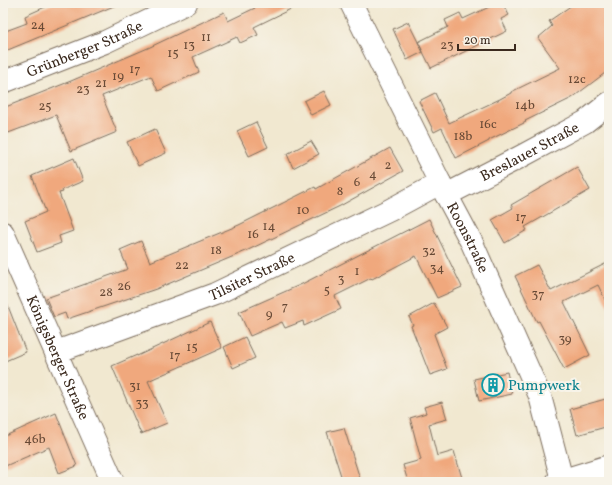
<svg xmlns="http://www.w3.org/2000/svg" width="612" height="485" font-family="Vollkorn,serif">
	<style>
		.building { fill: #f0a87d }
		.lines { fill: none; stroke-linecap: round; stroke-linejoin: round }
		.minor-casing { stroke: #7b6c5c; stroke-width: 24 }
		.minor { stroke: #fff; stroke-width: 22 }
		.labels { text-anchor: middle; stroke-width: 4; stroke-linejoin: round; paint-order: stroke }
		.number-label { font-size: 13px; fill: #684a36 }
		.street-label { font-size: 15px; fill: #3b2a1e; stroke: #f7f3e8 }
		.culture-label { font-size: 15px; fill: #0d838f; stroke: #f7f3e8; text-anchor: start }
	</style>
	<rect width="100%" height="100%" fill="#f7f3e8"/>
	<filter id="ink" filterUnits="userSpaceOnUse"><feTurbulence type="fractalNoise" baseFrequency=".025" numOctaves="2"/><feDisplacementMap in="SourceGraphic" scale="8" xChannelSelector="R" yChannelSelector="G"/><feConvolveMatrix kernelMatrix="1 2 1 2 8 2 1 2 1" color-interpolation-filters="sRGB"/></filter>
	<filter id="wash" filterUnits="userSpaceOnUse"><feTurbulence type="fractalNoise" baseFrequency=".012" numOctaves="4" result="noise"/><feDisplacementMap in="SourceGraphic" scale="16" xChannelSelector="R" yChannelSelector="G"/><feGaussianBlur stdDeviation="0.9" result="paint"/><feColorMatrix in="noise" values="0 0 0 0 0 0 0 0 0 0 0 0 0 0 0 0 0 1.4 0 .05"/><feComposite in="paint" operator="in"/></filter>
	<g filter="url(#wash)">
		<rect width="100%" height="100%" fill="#f1e8d0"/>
		<g id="blocks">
			<path class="building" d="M 54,3 L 121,3 L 3,52 L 3,32 L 27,23 L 25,16 Z
				M 253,3 L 303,3 L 254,27 L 258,35 L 240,43 L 237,37 L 193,57 L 199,72 L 158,91 L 151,76 L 102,96 L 117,132 L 71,151 L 56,115 L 3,135 L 3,108 L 71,81 L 148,48 L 224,12 L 228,21 L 255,8 Z
				M 498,3 L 502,3 L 509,15 L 501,19 L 507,31 L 431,68 L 418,42 L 448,27 L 445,20 L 460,13 L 463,19 Z
				M 575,3 L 609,3 L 609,70 L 572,98 L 525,121 L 526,122 L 489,140 L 489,141 L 456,158 L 442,128 L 434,132 L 419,101 L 435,93 L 449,123 L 500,99 L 511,93 L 511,92 L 560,68 L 538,38 L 552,26 L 549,21 Z
				M 408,22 L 423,52 L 407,60 L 393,29 Z
				M 324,91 L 331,105 L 311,115 L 304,101 Z
				M 256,122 L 268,147 L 249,156 L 237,131 Z
				M 155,129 L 166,153 L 138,166 L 127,142 Z
				M 311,141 L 319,154 L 293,168 L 287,154 Z
				M 390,148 L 403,171 L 340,206 L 246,251 L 156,289 L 67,319 L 65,313 L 54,317 L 46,298 L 128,269 L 120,250 L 141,241 L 150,262 L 239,225 L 315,187 L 316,189 Z
				M 74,158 L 83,181 L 62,190 L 63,192 L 59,193 L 73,231 L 59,236 L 61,243 L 37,252 L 25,221 L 46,212 L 32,176 Z
				M 577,167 L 590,190 L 525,227 L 527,230 L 505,243 L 492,220 L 513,208 L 511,205 Z
				M 429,219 L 462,287 L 437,298 L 416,256 L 372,279 L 371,278 L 335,296 L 341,309 L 304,326 L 303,321 L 285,328 L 282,322 L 250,336 L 239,312 L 302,284 Z
				M 609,262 L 609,308 L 598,285 L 564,302 L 590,355 L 564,369 L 539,321 L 537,322 L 515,276 L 537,265 L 551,291 Z
				M 3,296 L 4,296 L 26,352 L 3,362 Z
				M 434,303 L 447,327 L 434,334 L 447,369 L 430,375 L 411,326 L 413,325 L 409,317 Z
				M 210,322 L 222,348 L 148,381 L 167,423 L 141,434 L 112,366 L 137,355 L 137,356 Z
				M 245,337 L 255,358 L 233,368 L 224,347 Z
				M 507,372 L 512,394 L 479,401 L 474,379 Z
				M 609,398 L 609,426 L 577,435 L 570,409 Z
				M 442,402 L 447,419 L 429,424 L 437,456 L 454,451 L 462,478 L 449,482 L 408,482 L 403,465 L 421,460 L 410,418 L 426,413 L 424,407 Z
				M 56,413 L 65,436 L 77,466 L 59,473 L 49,447 L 3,467 L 3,437 Z
				M 344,428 L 361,482 L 343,482 L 327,432 Z"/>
		</g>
	</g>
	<g filter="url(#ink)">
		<use href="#blocks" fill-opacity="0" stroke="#7b6c5c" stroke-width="1"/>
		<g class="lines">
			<g class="minor-casing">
				<g id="minor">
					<path id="s1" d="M 351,3 L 440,183 L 472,243 L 540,396 L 562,480"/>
					<path id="s2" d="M 3,82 L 105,42 L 186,3"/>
					<path id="s3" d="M 446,195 L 522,156 L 585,122 L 609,103"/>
					<path id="s4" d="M 3,233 L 113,482"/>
					<path id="s5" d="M 56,352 L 215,294 L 390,210 L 440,183"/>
					<path d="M 557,482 L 609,466"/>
				</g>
			</g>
			<use href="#minor" class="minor"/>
		</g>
	</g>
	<defs>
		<g id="building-ring" transform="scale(1.15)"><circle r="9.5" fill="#f7f3e8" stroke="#0f9aa8" stroke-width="1.5"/><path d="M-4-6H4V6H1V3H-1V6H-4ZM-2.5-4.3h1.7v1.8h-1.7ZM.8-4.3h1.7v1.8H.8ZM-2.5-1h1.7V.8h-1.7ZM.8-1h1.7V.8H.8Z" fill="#0f9aa8"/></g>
	</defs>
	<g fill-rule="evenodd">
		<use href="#building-ring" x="493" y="385"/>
	</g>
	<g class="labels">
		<g class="number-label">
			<text x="38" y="29">24</text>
			<text x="206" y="41">11</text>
			<text x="189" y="49">13</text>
			<text x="447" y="49">23</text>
			<text x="173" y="57">15</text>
			<text x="135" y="73">17</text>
			<text x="118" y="80">19</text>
			<text x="577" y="83">12c</text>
			<text x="101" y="87">21</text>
			<text x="83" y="93">23</text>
			<text x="525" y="109">14b</text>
			<text x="45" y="110">25</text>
			<text x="488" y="128">16c</text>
			<text x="463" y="140">18b</text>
			<text x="388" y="169">2</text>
			<text x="373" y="178">4</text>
			<text x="357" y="186">6</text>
			<text x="340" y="195">8</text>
			<text x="303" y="214">10</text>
			<text x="521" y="221">17</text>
			<text x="269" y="230">14</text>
			<text x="253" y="238">16</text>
			<text x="216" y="254">18</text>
			<text x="429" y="255">32</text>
			<text x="182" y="269">22</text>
			<text x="437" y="272">34</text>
			<text x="357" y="275">1</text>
			<text x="341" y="283">3</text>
			<text x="124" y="290">26</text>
			<text x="327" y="294">5</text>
			<text x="106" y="296">28</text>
			<text x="538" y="298">37</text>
			<text x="285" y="310">7</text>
			<text x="269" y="318">9</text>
			<text x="565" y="343">39</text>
			<text x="192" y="351">15</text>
			<text x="175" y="359">17</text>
			<text x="135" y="390">31</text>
			<text x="142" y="407">33</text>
			<text x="35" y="443">46b</text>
		</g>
		<g class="street-label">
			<text dy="5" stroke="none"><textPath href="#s2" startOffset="88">Grünberger Straße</textPath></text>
			<text dy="5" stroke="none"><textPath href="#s3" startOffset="94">Breslauer Straße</textPath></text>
			<text dy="5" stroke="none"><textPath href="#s1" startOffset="262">Roonstraße</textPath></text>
			<text dy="5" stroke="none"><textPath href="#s5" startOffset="210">Tilsiter Straße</textPath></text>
			<text dy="5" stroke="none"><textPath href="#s4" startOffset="136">Königsberger Straße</textPath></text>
		</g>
		<g class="culture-label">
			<text x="508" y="390">Pumpwerk</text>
		</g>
	</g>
	<rect width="612" height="485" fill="none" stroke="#f7f3e8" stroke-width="16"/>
	<path d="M458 44v6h57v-6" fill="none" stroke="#3b2a1e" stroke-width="2"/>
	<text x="464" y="44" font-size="12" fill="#3b2a1e" stroke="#f7f3e8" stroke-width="3" paint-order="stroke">20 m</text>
</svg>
